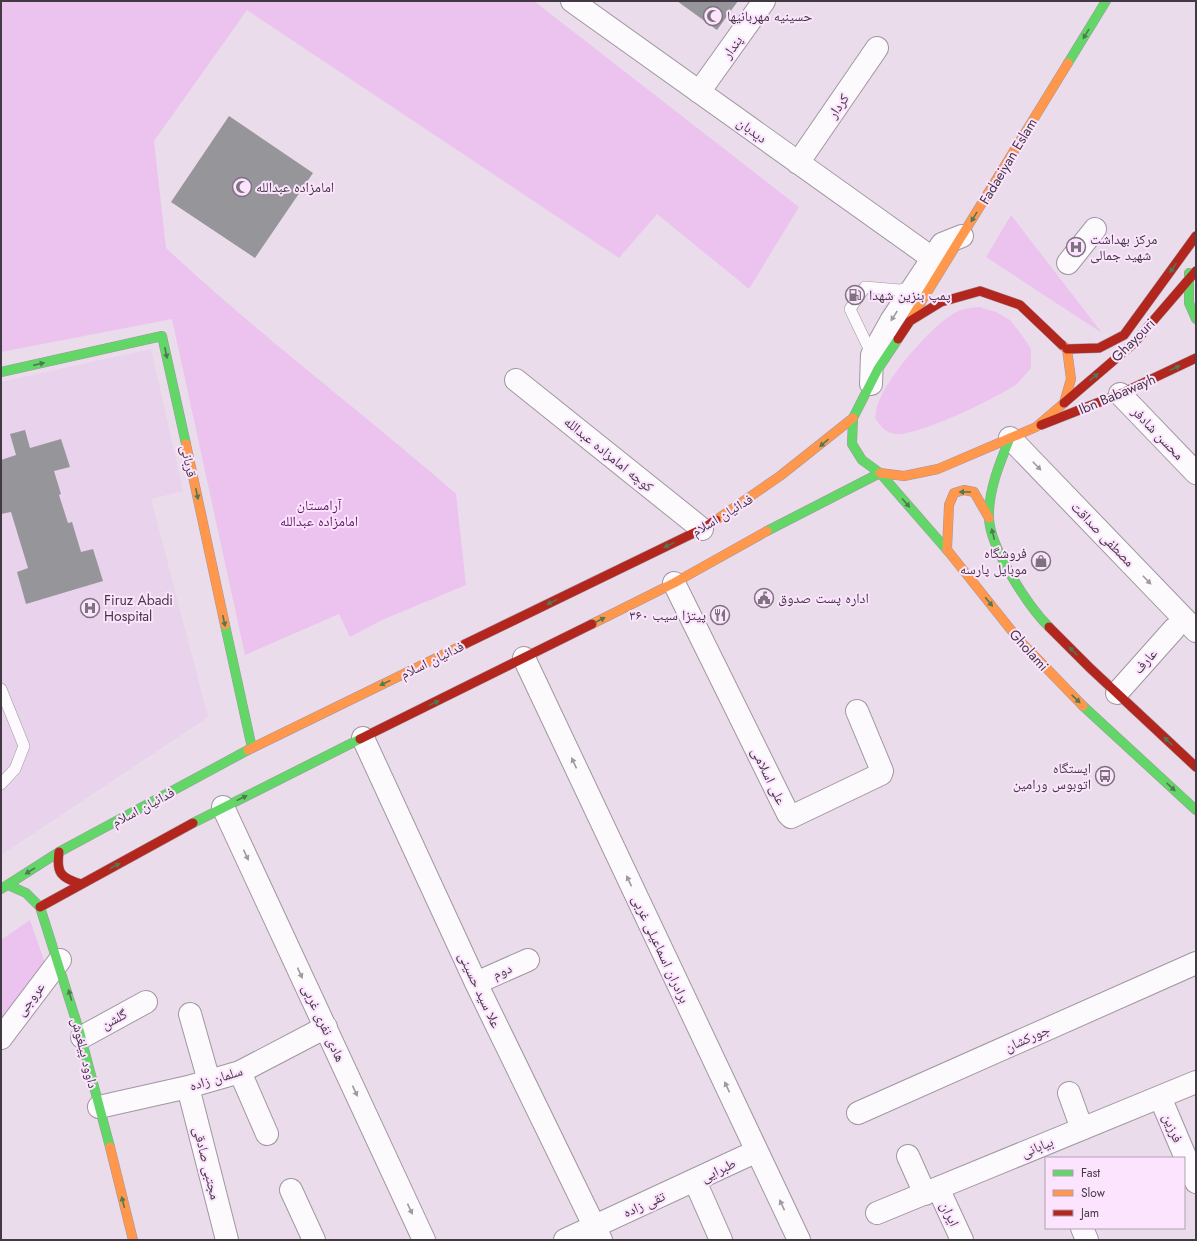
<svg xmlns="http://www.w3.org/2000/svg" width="1197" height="1241" font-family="Jost,'Noto Naskh Arabic',sans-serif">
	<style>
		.built { fill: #e9d2eb }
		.green { fill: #ebc3ee }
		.building { fill: #96969a }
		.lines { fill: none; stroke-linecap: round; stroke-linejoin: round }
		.lane-casing { stroke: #a096a1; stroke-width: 12 }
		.street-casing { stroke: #a096a1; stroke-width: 24 }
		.fast-casing { stroke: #a096a1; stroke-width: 10 }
		.slow-casing { stroke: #a096a1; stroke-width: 10 }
		.jam-casing { stroke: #a096a1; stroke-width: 10 }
		.lane { stroke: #fcfafc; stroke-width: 11 }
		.street { stroke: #fcfafc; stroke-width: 22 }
		.fast { stroke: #63d668; stroke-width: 9 }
		.slow { stroke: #ff974d; stroke-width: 9 }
		.jam { stroke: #b3261e; stroke-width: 9 }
		.oneway { fill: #507852 }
		.oneway2 { fill: #a09aa0 }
		.labels { text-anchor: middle; stroke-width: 4; stroke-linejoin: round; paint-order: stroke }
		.poi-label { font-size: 14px; fill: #433944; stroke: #fce3fe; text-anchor: start }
		.street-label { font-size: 14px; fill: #433944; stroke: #fce3fe }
		.park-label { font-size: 14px; fill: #62166a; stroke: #fce3fe }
	</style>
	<rect width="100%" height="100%" fill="#eadceb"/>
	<path class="built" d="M 151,349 L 183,491 L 151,499 L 208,717 L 1,855 L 1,382 Z"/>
	<path class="green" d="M 1,1 L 534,1 L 799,207 L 749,289 L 657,214 L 619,258 L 247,10 L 154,141 L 166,248 C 259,335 361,411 456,494 L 466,585 L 382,620 L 350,637 L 339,614 L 245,655 L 172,319 L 1,352 Z
		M 1011,215 L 1102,333 L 986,257 Z
		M 979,307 L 996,312 L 1010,320 L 1021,334 L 1031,349 L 1031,368 C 1026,373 1020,382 1014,386 C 992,400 920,435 896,434 C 886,434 880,425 875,418 C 876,413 876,407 878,403 C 889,376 926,332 950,316 C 959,309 968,308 979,307 Z
		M 30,920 L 47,969 L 1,1030 L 1,940 Z"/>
	<path class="building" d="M 677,1 L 738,1 L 717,30 Z
		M 229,116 L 313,173 L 255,258 L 171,202 Z
		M 25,430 L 30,448 L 61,439 L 70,467 L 54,471 L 61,494 L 59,495 L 68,523 L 72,522 L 81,552 L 93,549 L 103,581 L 26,604 L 17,572 L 28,568 L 11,512 L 1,514 L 1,460 L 16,455 L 10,434 Z"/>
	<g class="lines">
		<g class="lane-casing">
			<path id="lane" d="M 872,355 L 850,309 L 865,287 L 900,290 L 914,286
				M 1,689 L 24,746 L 15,769 L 1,784"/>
		</g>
		<g class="street-casing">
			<path id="street" d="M 572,1 L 932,258
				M 699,92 L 764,1
				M 798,163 L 877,48
				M 1068,263 L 1095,229
				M 516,380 L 702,529
				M 871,384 L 872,355 L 891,321 L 942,244 L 962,236
				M 1120,394 L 1196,473
				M 1010,438 L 1196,631
				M 674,583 L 788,814 L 791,817 L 881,774 L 882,771 L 857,711
				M 524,658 L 799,1240
				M 1117,693 L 1174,629
				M 363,738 L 476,983 L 601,1240
				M 223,807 L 424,1240
				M 476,983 L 528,960
				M 190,1014 L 209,1081
				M 82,1037 L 146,1002
				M 1,1038 L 60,960
				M 240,1072 L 267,1134
				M 188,1087 L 227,1240
				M 1069,1093 L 1082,1129
				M 1160,1097 L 1196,1182
				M 99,1107 L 188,1087 L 240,1072 L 326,1027
				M 858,1113 L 1196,963
				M 908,1156 L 925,1194
				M 695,1181 L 721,1240
				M 938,1188 L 962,1240
				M 291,1190 L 314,1240
				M 877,1213 L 1196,1082
				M 1082,1228 L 1087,1240
				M 565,1240 L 757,1151"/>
		</g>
		<g class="fast-casing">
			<path id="fast" d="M 1068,63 L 1106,1
				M 1189,273 L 1189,303 L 1196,319
				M 898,339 L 878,369 L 853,418 L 852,444 L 862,460 L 880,473 L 948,551
				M 1,372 L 162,336 L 186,444
				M 1010,438 C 1000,462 988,491 989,518 C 990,548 1028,606 1049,627
				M 767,531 L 880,473
				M 225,625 L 252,748
				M 1083,706 L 1196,810
				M 193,823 L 360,739
				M 8,885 L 26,893 L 40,907 L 79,1030 L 110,1147
				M 1,889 L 59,852 L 248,750"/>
		</g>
		<g class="slow-casing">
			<path id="slow" d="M 912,317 L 1068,63
				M 186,444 L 225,625
				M 880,473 L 904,476 L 938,469 L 1036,427 L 1064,403 L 1071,379 L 1067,349 L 1062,345
				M 716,520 L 780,476 L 853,418
				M 947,550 L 949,505 L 954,493 L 964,490 L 974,492 L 989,518
				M 948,551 L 1019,640 L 1083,706
				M 592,624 L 674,583 L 767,531
				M 248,750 L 465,644
				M 110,1147 L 133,1240"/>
		</g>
		<g class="jam-casing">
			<path id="jam" d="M 898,339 L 910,321 L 941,302 L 980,291 L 1020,305 L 1062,345
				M 1067,349 L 1099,348 L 1124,335 L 1196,236
				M 1064,403 L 1134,343 L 1196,271
				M 1041,425 L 1120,394 L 1196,358
				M 1049,627 L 1090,668 L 1196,767
				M 465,644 L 702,529 L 716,520
				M 360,739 L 592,624
				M 59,852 C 56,873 61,878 81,884
				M 40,907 L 193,823"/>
		</g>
		<use href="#lane" class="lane"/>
		<use href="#street" class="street"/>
		<use href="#fast" class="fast"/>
		<use href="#slow" class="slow"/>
		<use href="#jam" class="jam"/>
	</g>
	<defs><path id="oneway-solid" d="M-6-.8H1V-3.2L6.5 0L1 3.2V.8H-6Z"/></defs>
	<g class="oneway">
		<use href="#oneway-solid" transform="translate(1086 34) rotate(121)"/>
		<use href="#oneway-solid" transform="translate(974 217) rotate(121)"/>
		<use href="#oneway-solid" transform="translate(1173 268) rotate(126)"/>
		<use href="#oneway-solid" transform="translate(166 353) rotate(78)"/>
		<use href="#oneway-solid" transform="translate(39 364) rotate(-13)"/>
		<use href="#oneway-solid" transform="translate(1175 368) rotate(-25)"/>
		<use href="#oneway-solid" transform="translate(1094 377) rotate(-40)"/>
		<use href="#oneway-solid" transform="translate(824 443) rotate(140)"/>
		<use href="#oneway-solid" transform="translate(965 492) rotate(-180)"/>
		<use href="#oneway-solid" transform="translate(197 494) rotate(78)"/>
		<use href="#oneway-solid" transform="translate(906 503) rotate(49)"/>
		<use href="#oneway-solid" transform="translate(993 534) rotate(-104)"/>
		<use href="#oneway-solid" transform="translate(669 545) rotate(154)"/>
		<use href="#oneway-solid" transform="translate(552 602) rotate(154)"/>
		<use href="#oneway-solid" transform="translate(989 602) rotate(51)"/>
		<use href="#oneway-solid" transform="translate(600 620) rotate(-27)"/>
		<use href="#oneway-solid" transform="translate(224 621) rotate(78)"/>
		<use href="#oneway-solid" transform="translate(1073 651) rotate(-135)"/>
		<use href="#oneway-solid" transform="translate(385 683) rotate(154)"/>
		<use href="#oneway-solid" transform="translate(1076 699) rotate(43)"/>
		<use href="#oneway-solid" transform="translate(434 703) rotate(-26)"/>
		<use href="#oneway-solid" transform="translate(1168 741) rotate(-137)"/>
		<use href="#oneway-solid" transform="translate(1171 787) rotate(43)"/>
		<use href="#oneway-solid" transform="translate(242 798) rotate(-26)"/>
		<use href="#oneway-solid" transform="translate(115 866) rotate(-28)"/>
		<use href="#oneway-solid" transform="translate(30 871) rotate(148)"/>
		<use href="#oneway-solid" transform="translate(70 995) rotate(-106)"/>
		<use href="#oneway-solid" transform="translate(123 1202) rotate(-104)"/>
	</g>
	<g class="oneway2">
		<use href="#oneway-solid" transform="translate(894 316) rotate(123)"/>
		<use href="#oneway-solid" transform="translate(1037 466) rotate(46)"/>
		<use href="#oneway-solid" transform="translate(1147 580) rotate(46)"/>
		<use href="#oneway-solid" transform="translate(574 763) rotate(-115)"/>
		<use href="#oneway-solid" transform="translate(246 855) rotate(65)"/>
		<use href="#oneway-solid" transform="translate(629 881) rotate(-115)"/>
		<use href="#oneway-solid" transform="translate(300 973) rotate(65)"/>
		<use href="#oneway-solid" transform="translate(727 1087) rotate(-115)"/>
		<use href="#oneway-solid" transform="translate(355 1091) rotate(65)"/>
		<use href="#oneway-solid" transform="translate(782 1205) rotate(-115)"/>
		<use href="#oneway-solid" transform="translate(410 1209) rotate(65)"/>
	</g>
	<defs>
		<g id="mosque-ring" transform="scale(1)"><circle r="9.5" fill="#fce3fe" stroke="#7d727e" stroke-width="1.5"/><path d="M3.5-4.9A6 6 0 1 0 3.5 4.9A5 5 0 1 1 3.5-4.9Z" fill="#7d727e"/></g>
		<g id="hospital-ring" transform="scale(1)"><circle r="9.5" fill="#fce3fe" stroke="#7d727e" stroke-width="1.5"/><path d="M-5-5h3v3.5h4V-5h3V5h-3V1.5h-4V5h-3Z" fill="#7d727e"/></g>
		<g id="fuel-ring" transform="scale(1)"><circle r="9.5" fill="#fce3fe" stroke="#7d727e" stroke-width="1.5"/><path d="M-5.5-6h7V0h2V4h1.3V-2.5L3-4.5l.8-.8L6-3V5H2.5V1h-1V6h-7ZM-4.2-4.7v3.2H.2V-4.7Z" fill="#7d727e"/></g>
		<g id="shop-ring" transform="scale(1)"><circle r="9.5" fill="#fce3fe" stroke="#7d727e" stroke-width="1.5"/><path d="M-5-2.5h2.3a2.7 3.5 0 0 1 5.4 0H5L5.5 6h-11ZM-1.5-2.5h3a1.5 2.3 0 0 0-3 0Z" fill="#7d727e"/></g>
		<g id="civic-ring" transform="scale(1)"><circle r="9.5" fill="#fce3fe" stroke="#7d727e" stroke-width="1.5"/><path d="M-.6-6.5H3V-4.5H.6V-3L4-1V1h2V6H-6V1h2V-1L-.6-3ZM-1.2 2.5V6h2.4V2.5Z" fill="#7d727e"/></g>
		<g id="restaurant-ring" transform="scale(1)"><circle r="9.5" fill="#fce3fe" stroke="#7d727e" stroke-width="1.5"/><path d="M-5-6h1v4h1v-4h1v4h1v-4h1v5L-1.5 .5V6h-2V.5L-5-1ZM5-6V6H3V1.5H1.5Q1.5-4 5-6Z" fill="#7d727e"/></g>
		<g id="bus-ring" transform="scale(1)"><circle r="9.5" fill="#fce3fe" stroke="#7d727e" stroke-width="1.5"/><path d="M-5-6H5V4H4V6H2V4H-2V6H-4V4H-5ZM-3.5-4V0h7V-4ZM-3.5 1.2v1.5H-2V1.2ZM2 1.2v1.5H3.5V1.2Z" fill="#7d727e"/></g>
	</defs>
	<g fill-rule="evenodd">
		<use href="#mosque-ring" x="713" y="16"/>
		<use href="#mosque-ring" x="242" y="187"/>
		<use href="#hospital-ring" x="1076" y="247"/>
		<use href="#fuel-ring" x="855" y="295"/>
		<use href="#shop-ring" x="1041" y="561"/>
		<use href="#civic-ring" x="764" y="598"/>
		<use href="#hospital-ring" x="90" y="608"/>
		<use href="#restaurant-ring" x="720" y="615"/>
		<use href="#bus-ring" x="1105" y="776"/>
	</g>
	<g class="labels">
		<g class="poi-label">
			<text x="727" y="21">حسینیه مهربانیها</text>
			<text x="256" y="192">امامزاده عبدالله</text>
			<text x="1090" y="244">مرکز بهداشت<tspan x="1090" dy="16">شهید جمالی</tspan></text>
			<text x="869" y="300">پمپ بنزین شهدا</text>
			<text x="1027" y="558" text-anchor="end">فروشگاه<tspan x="1027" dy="16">موبایل پارسه</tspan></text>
			<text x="778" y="603">اداره پست صدوق</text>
			<text x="104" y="605">Firuz Abadi<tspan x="104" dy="16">Hospital</tspan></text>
			<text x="706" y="620" text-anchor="end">پیتزا سیب ۳۶۰</text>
			<text x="1091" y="773" text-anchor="end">ایستگاه<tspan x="1091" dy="16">اتوبوس ورامین</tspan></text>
		</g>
		<g class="street-label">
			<text transform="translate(732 47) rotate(-55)" y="5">پندار</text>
			<text transform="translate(838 106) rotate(-56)" y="5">کردار</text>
			<text transform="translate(752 130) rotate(36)" y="5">دیدبان</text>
			<text transform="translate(1008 161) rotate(-59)" y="5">Fadaeiyan Eslam</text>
			<text transform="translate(1133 340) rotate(-45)" y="5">Ghayouri</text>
			<text transform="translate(1117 394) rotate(-23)" y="5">Ibn Babawayh</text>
			<text transform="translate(1158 433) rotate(46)" y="5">محسن شادفر</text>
			<text transform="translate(609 454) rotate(39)" y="5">کوچه امامزاده عبدالله</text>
			<text transform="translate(189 461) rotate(78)" y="5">قربانی</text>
			<text transform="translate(722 515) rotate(-31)" y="5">فدائیان اسلام</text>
			<text transform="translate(1103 534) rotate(46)" y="5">مصطفی صداقت</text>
			<text transform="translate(1029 650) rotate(48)" y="5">Gholami</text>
			<text transform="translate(432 660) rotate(-26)" y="5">فدائیان اسلام</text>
			<text transform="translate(1145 661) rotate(-48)" y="5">عارف</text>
			<text transform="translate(769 776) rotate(64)" y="5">علی اسلامی</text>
			<text transform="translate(143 807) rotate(-28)" y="5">فدائیان اسلام</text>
			<text transform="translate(661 949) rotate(65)" y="5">برادران اسماعیلی غربی</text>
			<text transform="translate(502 971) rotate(-23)" y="5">دوم</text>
			<text transform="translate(480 990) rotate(65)" y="5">علا سید حسینی</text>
			<text transform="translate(30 999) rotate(-53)" y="5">عروجی</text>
			<text transform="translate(114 1019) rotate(-28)" y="5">گلشن</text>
			<text transform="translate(324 1023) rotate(65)" y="5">هادی نفری غربی</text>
			<text transform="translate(1027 1038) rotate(-24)" y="5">جورکشان</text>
			<text transform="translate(85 1053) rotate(76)" y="5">داوود پیلغوش</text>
			<text transform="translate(216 1078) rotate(-17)" y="5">سلمان زاده</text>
			<text transform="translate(1173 1128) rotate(67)" y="5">فرزین</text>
			<text transform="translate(1037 1147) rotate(-22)" y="5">بیابانی</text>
			<text transform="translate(207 1163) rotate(76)" y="5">مجتبی صادقی</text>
			<text transform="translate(718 1170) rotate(-26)" y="5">طبرایی</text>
			<text transform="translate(644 1204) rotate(-24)" y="5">تقی زاده</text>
			<text transform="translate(950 1214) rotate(65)" y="5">ایران</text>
		</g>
		<g class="park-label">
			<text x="319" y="510">آرامستان<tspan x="319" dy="16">امامزاده عبدالله</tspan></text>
		</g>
	</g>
	<rect width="1197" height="1241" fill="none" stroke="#433944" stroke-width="4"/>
	<rect x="1045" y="1157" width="140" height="72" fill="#fce3fe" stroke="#b29fb4"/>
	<rect x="1053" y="1170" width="20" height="6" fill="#63d668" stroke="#b29fb4"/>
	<text x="1081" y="1177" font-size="12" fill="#433944">Fast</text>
	<rect x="1053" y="1190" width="20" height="6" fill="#ff974d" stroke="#b29fb4"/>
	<text x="1081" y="1197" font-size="12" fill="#433944">Slow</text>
	<rect x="1053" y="1210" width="20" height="6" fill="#b3261e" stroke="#b29fb4"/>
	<text x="1081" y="1217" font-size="12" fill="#433944">Jam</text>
</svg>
